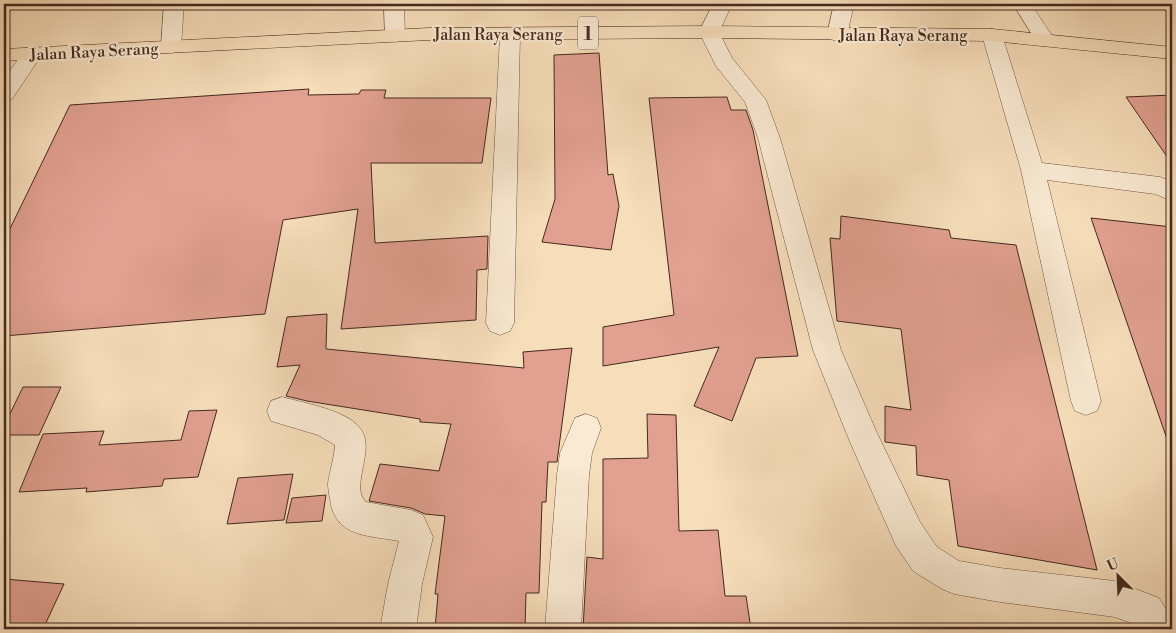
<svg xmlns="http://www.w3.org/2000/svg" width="1176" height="633" font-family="'Libre Bodoni',serif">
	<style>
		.building { fill: #e1a090; stroke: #45291e }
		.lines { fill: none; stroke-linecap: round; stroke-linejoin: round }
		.minor-casing { stroke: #725645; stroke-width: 1 }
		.highway-casing { stroke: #45291e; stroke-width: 1 }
		.minor { fill: #faead3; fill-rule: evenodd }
		.highway { fill: #f7debb; fill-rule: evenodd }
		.labels { text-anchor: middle; stroke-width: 4.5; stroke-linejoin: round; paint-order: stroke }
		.far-street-label { font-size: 16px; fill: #45291e; stroke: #faead3 }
		.shield { fill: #faead3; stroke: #7b6354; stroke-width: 1 }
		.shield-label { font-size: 19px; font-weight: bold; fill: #45291e }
	</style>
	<rect width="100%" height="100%" fill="#f7debb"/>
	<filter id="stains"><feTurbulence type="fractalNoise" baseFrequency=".004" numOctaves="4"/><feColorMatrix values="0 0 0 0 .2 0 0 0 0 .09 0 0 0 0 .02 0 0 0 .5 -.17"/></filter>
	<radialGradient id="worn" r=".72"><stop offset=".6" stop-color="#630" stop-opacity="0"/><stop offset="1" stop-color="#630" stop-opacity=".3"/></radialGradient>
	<path class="building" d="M 599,53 L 608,175 L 613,174 L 619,206 L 611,250 L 542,242 L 555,199 L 554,55 Z
		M 309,89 L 308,95 L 359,94 L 361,90 L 386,90 L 384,98 L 491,98 L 482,163 L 371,163 L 375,243 L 488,236 L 487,269 L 477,270 L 476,320 L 341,329 L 358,209 L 283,220 L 265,314 L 4,336 L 4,241 L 70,105 Z
		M 1172,95 L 1172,164 L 1126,97 Z
		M 727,97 L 731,110 L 746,110 L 753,130 L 798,356 L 756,358 L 732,421 L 694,406 L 719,347 L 603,366 L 603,327 L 674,315 L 649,98 Z
		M 841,216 L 949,230 L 951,238 L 1016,245 L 1097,570 L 958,546 L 949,480 L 917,475 L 916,446 L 885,442 L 885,406 L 911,410 L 901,329 L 837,321 L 830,238 L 840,239 Z
		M 1091,218 L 1172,227 L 1172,442 L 1168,442 Z
		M 327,314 L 326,349 L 524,368 L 523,352 L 572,348 L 557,462 L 548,462 L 546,502 L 542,502 L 539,593 L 526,593 L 525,629 L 435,629 L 438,594 L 435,594 L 445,516 L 425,514 L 411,508 L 369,501 L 380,464 L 439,471 L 451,424 L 420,422 L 420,419 L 307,401 L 286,396 L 300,365 L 277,367 L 287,317 Z
		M 23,387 L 61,387 L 39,435 L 4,435 L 4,426 Z
		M 217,410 L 198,477 L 164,479 L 162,486 L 86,492 L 87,488 L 19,492 L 43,434 L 104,431 L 99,445 L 181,440 L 189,411 Z
		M 647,414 L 676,415 L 679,531 L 718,530 L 725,596 L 746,596 L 751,629 L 583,629 L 587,557 L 603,559 L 603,459 L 648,458 Z
		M 293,474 L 284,520 L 227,524 L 238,478 Z
		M 326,495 L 322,521 L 286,523 L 292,498 Z
		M 4,579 L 64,584 L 43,629 L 4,629 Z"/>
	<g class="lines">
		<g class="minor-casing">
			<path id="minor" d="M 164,4 L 184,4 L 181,47 L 178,51 L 171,53 L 164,51 L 161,47 Z
				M 384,4 L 404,4 L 405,36 L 402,40 L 395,42 L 388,40 L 385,36 Z
				M 713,4 L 732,4 L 719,32 L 732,58 L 766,100 L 780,138 L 841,350 L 877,433 L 920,522 L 937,547 L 959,561 L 1000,568 L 1115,581 L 1159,598 L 1170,616 L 1172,629 L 1137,629 L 1134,624 L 1115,617 L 1000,602 L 954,594 L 942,589 L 913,571 L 896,546 L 850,442 L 813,350 L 758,138 L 745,102 L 716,66 L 699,32 Z
				M 834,4 L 854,4 L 847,35 L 844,39 L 837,41 L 830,39 L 827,35 Z
				M 1013,4 L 1031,4 L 1055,40 L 1052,44 L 1045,46 L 1038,44 Z
				M 510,29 L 517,31 L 520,35 L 514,323 L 510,331 L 500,335 L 490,331 L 486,323 L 500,35 L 503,31 Z
				M 992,29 L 999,31 L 1002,35 L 1042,163 L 1160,177 L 1172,182 L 1172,201 L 1155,194 L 1047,180 L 1101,401 L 1097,411 L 1086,415 L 1075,411 L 1071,401 L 1021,170 L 982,35 L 985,31 Z
				M 33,47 L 40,48 L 43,53 L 12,99 L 4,101 L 4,79 L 26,48 Z
				M 282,397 C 304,403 346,410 360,428 C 377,449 349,486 366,502 L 411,510 L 423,515 L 433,537 L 422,584 L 416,629 L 380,629 L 388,584 L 399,541 C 368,535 335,538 330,499 C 329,494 328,488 328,483 C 330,470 334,459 335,445 L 318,435 L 271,421 L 267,411 L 271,401 Z
				M 586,414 L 597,418 L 601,428 L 592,453 L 589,475 L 581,629 L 545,629 L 557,475 L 560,453 L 575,418 Z"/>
		</g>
		<g class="highway-casing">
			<path id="highway" d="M 709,26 L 992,29 L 1172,47 L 1172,59 L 992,41 L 709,38 L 429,40 L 4,61 L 4,49 L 429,28 Z"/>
		</g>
		<use href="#minor" class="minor"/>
		<use href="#highway" class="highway"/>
	</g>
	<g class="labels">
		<g class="far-street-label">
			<text x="498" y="40">Jalan Raya Serang</text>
			<text x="903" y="41">Jalan Raya Serang</text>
			<text transform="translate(94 51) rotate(-3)" y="6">Jalan Raya Serang</text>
		</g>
		<rect class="shield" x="578" y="16.5" width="20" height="33" rx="4"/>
		<g class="shield-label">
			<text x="588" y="40">1</text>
		</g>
	</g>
	<rect width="1176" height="633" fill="none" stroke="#f7debb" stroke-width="20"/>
	<rect x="5" y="5" width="1166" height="623" fill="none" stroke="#45291e" stroke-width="2.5"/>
	<rect x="10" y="10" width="1156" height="613" fill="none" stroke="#45291e"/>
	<g transform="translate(1118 576) rotate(336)" stroke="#faead3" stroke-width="4" paint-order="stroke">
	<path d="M0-4L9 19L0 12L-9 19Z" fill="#45291e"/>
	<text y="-8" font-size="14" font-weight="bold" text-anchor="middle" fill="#45291e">U</text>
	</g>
	<rect width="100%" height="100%" filter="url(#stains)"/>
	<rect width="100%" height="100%" fill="url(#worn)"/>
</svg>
